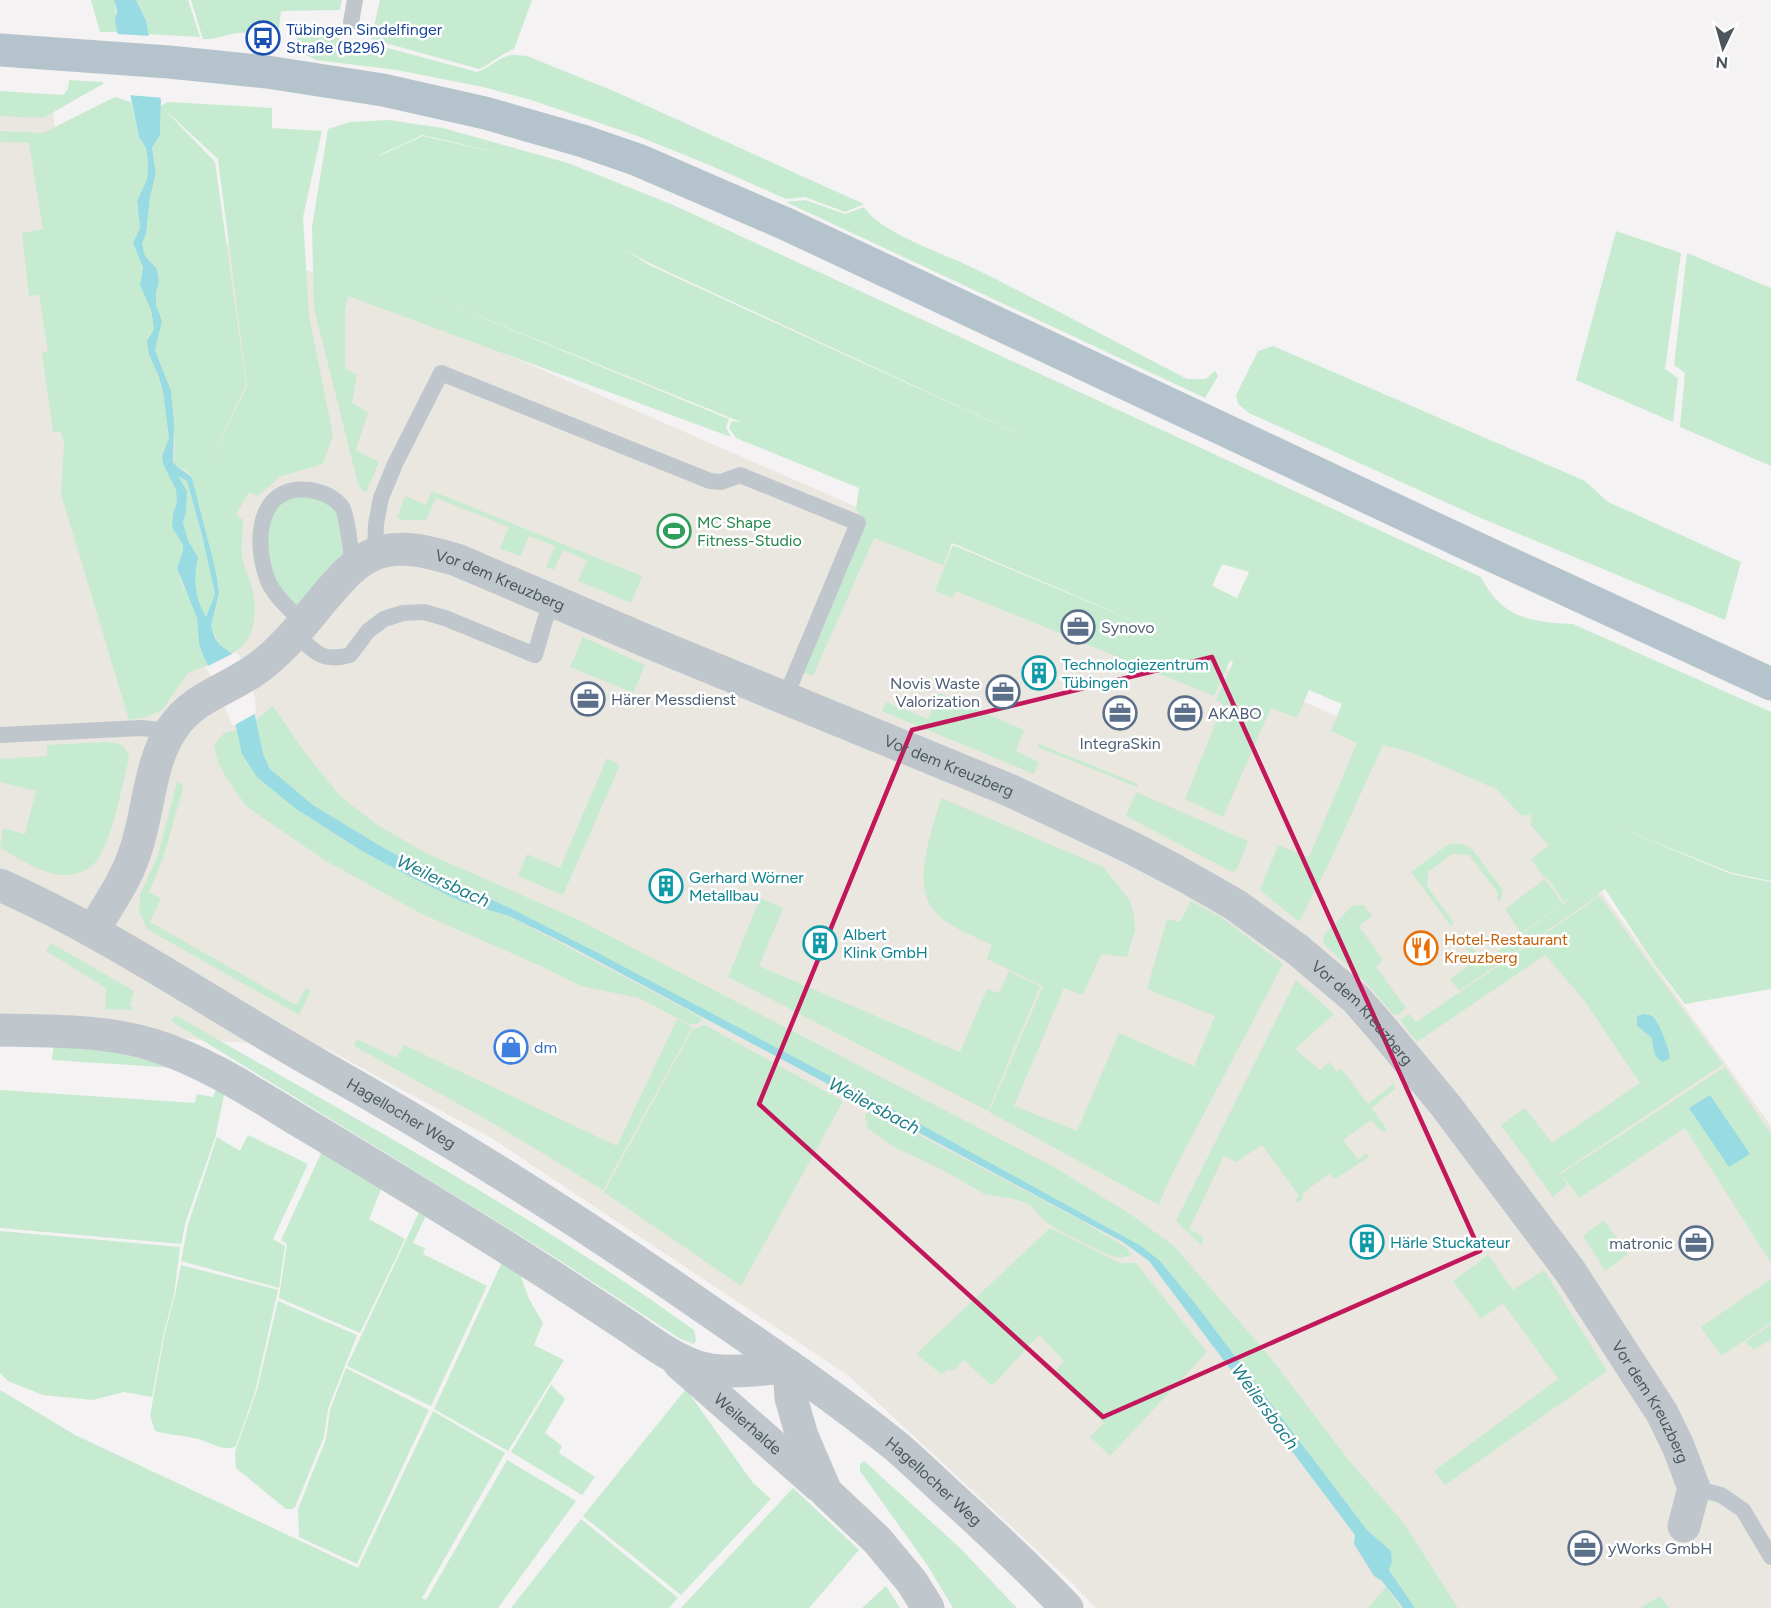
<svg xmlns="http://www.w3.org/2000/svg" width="1771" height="1608" font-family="Figtree,sans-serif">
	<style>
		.commercial { fill: #eae6e0 }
		.green { fill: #c7ebd1; fill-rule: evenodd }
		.water { fill: #99dbe2; fill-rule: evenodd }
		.pier { fill: #f4f2f2 }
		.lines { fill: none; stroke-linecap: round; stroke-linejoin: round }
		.service { stroke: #bfc7cc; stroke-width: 16 }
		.minor { stroke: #bfc7cc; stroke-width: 33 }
		.tertiary { stroke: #bfc7cc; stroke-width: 33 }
		.primary { stroke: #b5c4cc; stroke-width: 33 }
		.marked { fill: none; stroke: #c2185b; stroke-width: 4.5; stroke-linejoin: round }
		.labels { text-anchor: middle; stroke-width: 5; stroke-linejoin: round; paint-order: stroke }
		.transit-label { font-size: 16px; fill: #164399; stroke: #fff; text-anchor: start }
		.leisure-label { font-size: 16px; fill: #27864d; stroke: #fff; text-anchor: start }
		.street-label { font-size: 16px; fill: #4c575d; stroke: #fff }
		.service-label { font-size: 16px; fill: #4e5e75; stroke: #fff; text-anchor: start }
		.culture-label { font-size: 16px; fill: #0d838f; stroke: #fff; text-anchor: start }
		.food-label { font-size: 16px; fill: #c56008; stroke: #fff; text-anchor: start }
		.shop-label { font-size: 16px; fill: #366cbe; stroke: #fff; text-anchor: start }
		.water-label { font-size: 18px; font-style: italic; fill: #1d7e88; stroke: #fff }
	</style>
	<rect width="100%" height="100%" fill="#f4f2f2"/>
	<path class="commercial" d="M 0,101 L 52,105 L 62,185 L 343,283 L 1591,827 L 1602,893 L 1771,1126 L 1771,1608 L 1096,1608 L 1070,1581 L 849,1376 L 493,1139 L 325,1048 L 0,1027 Z"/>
	<path class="green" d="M 91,0 L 114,0 C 117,11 115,21 118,32 L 100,32 Z
		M 136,0 L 188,0 L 200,37 L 148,34 L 146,20 Z
		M 191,0 L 342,0 L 340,10 L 281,11 L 278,36 C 265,35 251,32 238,33 C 226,34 216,40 203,39 Z
		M 380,0 L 532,0 L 514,49 C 501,54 492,63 479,69 L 371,39 Z
		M 297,36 L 339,38 L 338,45 L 347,50 L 356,47 L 358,40 L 477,72 C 490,68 499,57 511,55 C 515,54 522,56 527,56 L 616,92 L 864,204 L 845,212 L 805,197 L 786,199 L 707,164 L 635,135 L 531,100 L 483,87 L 397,70 L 316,60 L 296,50 Z
		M 69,80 L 103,82 L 103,84 L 43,118 L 0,116 L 0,91 L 63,95 L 68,89 Z
		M 115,97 L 131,102 L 139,137 L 146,148 L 148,163 L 147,179 L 137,201 L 140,228 L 133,243 L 140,256 L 143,267 L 141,277 L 151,310 L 154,329 L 147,341 L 149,355 L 159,377 L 163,392 L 169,438 L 162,456 L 163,464 L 176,490 L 177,503 L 172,526 L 183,545 L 183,550 L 177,568 L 183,587 L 192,601 L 197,618 L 199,643 L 208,665 L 188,673 L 162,710 L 146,717 L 129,720 L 61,494 L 64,443 L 61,432 L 53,432 L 42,353 L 48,352 L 39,295 L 29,296 L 22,233 L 43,229 L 29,143 L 0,142 L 0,131 L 43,133 Z
		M 168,102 L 272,108 L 272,128 L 322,131 L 303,217 L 309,316 L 333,435 L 323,464 L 282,476 L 272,476 L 280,477 L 258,496 L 249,492 L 236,515 L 243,520 C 243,532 241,545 242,557 C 244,570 251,580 253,592 C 258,615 254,643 232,653 L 220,645 L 211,626 L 219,593 L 192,478 L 187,471 L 174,465 L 175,444 L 163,369 L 155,350 L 161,321 L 156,305 L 156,292 L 159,283 L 157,269 L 145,256 L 142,244 L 146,234 L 150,198 L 156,173 L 152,148 L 160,135 L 161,106 ZM 163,108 L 218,159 L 247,386 L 210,462 L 246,384 L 215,162 Z
		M 388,120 L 443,128 L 568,163 L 671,204 L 1481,577 C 1502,618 1529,622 1573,624 L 1771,712 L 1771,881 L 1732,873 L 1611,824 L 1731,874 L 1771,882 L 1771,989 L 1685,1004 L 1655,965 L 1605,889 L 1598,893 L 1599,895 L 1459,991 L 1450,979 L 1475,961 L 1458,936 L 1462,934 L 1483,962 L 1573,897 L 1564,902 L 1546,876 L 1544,878 L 1531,859 L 1553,843 L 1548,845 L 1530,824 L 1532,818 L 1529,814 L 1522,816 L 1496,789 L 1410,752 L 1383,745 L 1330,861 L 1299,922 L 1260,890 L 1278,845 L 1309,857 L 1357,743 L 1331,731 L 1342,704 L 1309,690 L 1297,718 L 1271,708 L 1223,817 L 1185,799 L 1223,704 L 1216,700 L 1233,662 L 1230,661 L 1214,696 L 956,591 L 953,598 L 935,591 L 953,545 L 1163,633 L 952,543 L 943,565 L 874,538 L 813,676 L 799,671 L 863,517 L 856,510 L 859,488 L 736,438 L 729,428 L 732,421 L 741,422 L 431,297 L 729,419 L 726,427 L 731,437 L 348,296 L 345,311 L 345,368 L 357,375 L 352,403 L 368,412 L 356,450 L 379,462 L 366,493 L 360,488 L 357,480 L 314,308 L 312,227 L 328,129 L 350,122 ZM 423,135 L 511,156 L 423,136 L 381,155 L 377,158 L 381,154 ZM 624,249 L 649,263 L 1040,444 L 649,265 ZM 1222,564 L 1249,572 L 1237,598 L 1212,586 Z
		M 805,200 L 845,214 L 864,207 C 878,231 941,253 967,265 C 1041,301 1114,341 1187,379 L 1206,379 L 1215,371 L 1218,376 L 1205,398 L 786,202 Z
		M 1616,231 L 1681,253 L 1665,369 L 1678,378 L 1673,422 L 1576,380 Z
		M 1687,253 L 1771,288 L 1771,466 L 1680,427 L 1685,373 L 1674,365 Z
		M 1273,346 L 1585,481 L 1608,502 L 1741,562 L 1725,620 L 1476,516 L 1249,413 L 1238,404 L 1236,395 L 1258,351 Z
		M 177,475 L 187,481 L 202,535 L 215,594 L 206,618 C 195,598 193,580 197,558 L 188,540 L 183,523 L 186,512 Z
		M 290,490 L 344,508 L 353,565 L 303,623 L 278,597 L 262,550 L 277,495 Z
		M 432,491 L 642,576 L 631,603 L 578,581 L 587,560 L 563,550 L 554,570 L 546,567 L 555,546 L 529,536 L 520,556 L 500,549 L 509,527 L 436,498 L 426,520 L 402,520 L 397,517 L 405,496 L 426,505 Z
		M 583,637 L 645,665 L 633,693 L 570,667 Z
		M 939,693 L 1024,730 L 1016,751 L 1039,762 L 1034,774 L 882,711 L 886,702 L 928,719 Z
		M 273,706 L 306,754 L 340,796 L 379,826 L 428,854 L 579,920 L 1054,1167 L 1133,1216 L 1175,1247 L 1269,1356 L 1351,1463 L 1403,1522 L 1458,1608 L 1415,1608 L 1389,1569 L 1392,1562 L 1391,1551 L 1367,1530 L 1194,1302 L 1160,1261 L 909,1118 L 512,909 L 425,870 L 382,847 L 313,805 L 270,769 L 263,754 L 256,720 Z
		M 237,730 L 242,754 L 296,809 L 362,851 L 462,902 L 509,916 L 702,1018 L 702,1020 L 697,1024 L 689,1024 L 639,998 L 581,986 L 543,967 L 422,914 L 326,861 L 247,807 L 227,779 L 218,762 L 214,745 L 224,733 Z
		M 104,742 C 116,743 127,743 129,758 C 122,785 113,839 97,860 C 89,872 73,876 60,875 C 39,872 18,858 0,848 L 3,828 L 25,834 L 36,791 L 0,782 L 0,759 L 47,756 L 47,745 Z
		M 1039,744 L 1138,784 L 1137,787 L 1038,747 Z
		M 607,758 L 620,765 L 563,895 L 518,876 L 527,854 L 560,868 Z
		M 177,782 L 182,784 L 183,789 L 163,858 L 149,892 L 161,899 L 150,922 L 296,1005 L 306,988 L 311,991 L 299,1015 L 147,929 L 139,912 L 140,895 L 158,855 Z
		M 1136,792 L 1248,841 L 1237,870 L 1232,872 L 1126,816 Z
		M 941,798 L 1103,867 L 1129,899 L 1134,915 L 1135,930 L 1127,957 L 1101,954 L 1083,995 L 1064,988 L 1014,1106 L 1077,1131 L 1119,1033 L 1194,1066 L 1215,1016 L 1147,989 L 1167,919 L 1180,922 L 1191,901 L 1221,917 L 1283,964 L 1170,1178 L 1159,1205 L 989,1112 L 1043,986 L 987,959 L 992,945 C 974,936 943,925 932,908 C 912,879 933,829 941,798 Z
		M 1453,843 L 1467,845 L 1473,850 L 1503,890 L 1500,902 L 1497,899 L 1498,893 L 1469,855 L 1452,854 L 1428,872 L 1427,886 L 1454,923 L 1451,926 L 1411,872 L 1447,845 Z
		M 1545,879 L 1563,904 L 1521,933 L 1505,909 Z
		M 1600,896 L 1723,1064 L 1560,1173 L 1567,1185 L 1553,1197 L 1501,1125 L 1525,1108 L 1552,1143 L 1640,1083 L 1584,1000 L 1545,955 L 1417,1042 L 1400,1020 L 1409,1014 L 1416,1022 Z
		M 760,898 L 783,908 L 759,966 L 960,1052 L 987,989 L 999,993 L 1009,971 L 1040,986 L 988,1111 L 728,977 Z
		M 1364,905 L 1372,916 L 1359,926 L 1383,960 L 1376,967 L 1406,1008 L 1398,1015 L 1393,1014 L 1368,985 L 1324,944 L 1323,936 L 1352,906 Z
		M 51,943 L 134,991 L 130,1005 L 133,1007 L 132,1010 L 105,1009 L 106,988 L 46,951 Z
		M 1296,980 L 1334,1014 L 1295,1049 L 1320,1070 L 1329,1062 L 1337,1072 L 1341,1068 L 1368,1104 L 1393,1084 L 1396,1088 L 1372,1108 L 1387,1130 L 1382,1132 L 1371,1120 L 1343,1140 L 1358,1159 L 1366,1154 L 1369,1155 L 1369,1157 L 1335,1179 L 1329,1174 L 1303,1193 L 1303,1198 L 1299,1202 L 1295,1200 L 1299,1196 L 1262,1145 L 1236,1162 L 1224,1156 L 1189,1229 L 1204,1237 L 1201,1245 L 1176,1221 Z
		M 175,1015 C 350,1116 530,1212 694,1330 L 696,1340 L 694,1344 L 679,1338 L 545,1251 L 171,1021 Z
		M 677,1019 L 692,1027 L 603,1190 L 491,1122 L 354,1046 L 357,1039 L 396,1058 L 404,1045 L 617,1146 Z
		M 705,1025 L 843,1101 L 741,1286 L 604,1192 L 692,1030 Z
		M 54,1041 L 78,1043 L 177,1068 L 52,1060 Z
		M 1725,1067 L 1771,1134 L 1771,1263 L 1685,1128 L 1579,1198 L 1561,1174 Z
		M 217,1087 L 225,1091 L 215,1138 L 185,1224 L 181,1244 L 0,1228 L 0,1090 L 195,1103 L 197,1094 L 213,1097 Z
		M 871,1110 L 1081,1220 L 1125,1247 L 1132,1255 L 1119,1258 L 1104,1253 L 1061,1232 L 1045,1221 L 1029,1204 L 1011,1198 L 986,1195 L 943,1170 L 896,1148 L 868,1129 L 865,1115 Z
		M 248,1135 L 308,1164 L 273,1239 L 285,1246 L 279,1288 L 181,1261 L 188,1225 L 217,1137 L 240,1151 Z
		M 324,1147 L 384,1182 L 369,1219 L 405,1239 L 360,1333 L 279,1298 L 287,1244 L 281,1240 Z
		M 421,1208 L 428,1211 L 413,1243 L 425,1248 L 423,1254 L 487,1286 L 431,1406 L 347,1366 Z
		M 1604,1220 L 1628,1254 L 1605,1271 L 1583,1236 Z
		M 1050,1228 L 1120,1263 L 1136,1263 L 1207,1352 L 1110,1456 L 1090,1437 L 1104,1423 L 1053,1374 L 1064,1361 L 1039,1335 L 992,1386 L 964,1360 L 953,1371 L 949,1369 L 941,1374 L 916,1354 Z
		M 0,1231 L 180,1247 L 174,1295 L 164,1332 L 152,1397 L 124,1392 L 93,1400 L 43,1395 L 8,1381 L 0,1373 Z
		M 1488,1255 L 1513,1290 L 1544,1270 L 1607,1371 L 1445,1485 L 1434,1471 L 1558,1379 L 1503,1303 L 1481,1319 L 1453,1281 Z
		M 504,1258 L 517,1266 L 529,1299 L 543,1323 L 534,1345 L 564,1360 L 508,1451 L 434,1409 Z
		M 181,1265 L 278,1290 L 255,1392 L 236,1446 C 222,1453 208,1440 194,1438 C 181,1435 168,1435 155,1431 L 150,1416 L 165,1332 L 175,1295 Z
		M 1771,1279 L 1771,1323 L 1721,1356 L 1701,1327 Z
		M 278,1301 L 357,1335 L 328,1409 L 324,1437 L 295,1507 L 292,1509 L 286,1509 L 236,1468 L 235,1452 L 257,1390 Z
		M 1771,1325 L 1771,1340 L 1754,1349 L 1745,1342 Z
		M 346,1368 L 429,1410 L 357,1564 L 299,1537 L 298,1509 L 326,1439 L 330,1410 Z
		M 551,1385 L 565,1399 L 545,1433 L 562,1446 L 559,1453 L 595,1477 L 582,1495 L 511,1452 Z
		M 686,1389 L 753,1483 L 771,1499 L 681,1595 L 583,1516 Z
		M 0,1390 L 75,1435 L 358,1568 L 433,1411 L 505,1453 L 422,1598 L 426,1600 L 507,1460 L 576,1501 L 498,1608 L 0,1608 Z
		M 864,1461 L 959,1547 L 1017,1608 L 953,1608 L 928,1566 L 860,1471 L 860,1464 Z
		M 793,1488 L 859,1550 L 809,1608 L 681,1608 Z
		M 581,1519 L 678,1598 L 669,1608 L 511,1608 Z
		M 886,1586 L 900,1608 L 862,1608 Z
		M 1386,1587 L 1401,1608 L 1368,1608 Z
		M 1660,1596 L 1669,1608 L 1640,1608 Z"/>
	<path class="water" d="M 114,0 L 136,0 L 146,20 L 161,101 L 160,135 L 152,148 L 156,173 L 150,198 L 146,234 L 142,244 L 145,256 L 157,269 L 159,283 L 156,292 L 156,305 L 162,321 L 155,350 L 171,391 L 174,424 L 173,462 C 176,468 186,471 192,478 L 216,572 L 219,593 L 211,626 L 215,638 L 220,645 L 237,657 L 256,720 L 263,754 L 270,769 L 313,805 L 382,847 L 425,870 L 512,909 L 596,952 L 909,1118 L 1141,1246 L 1160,1261 L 1194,1302 L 1367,1530 L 1391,1551 L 1392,1562 L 1389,1570 L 1415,1608 L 1403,1608 L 1382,1581 L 1374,1576 L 1354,1544 L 1355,1535 L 1149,1261 L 1123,1242 L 566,944 L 509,916 L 462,902 L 411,877 L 362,851 L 296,809 L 257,777 L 242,754 L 235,722 L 203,655 L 199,643 L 197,618 L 177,568 L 183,550 L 183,545 L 172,527 L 173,514 L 177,503 L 176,490 L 163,464 L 162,456 L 169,438 L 163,392 L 159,377 L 149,355 L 147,341 L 154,329 L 151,310 L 140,285 L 143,267 L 133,243 L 140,228 L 137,201 L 147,179 L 148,163 L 146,148 L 139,137 L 115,21 L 117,11 ZM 178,476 L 187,481 L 202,535 L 215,594 L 206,617 C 195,598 193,580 198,558 L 188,540 L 183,523 L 186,512 L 187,491 Z
		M 1644,1014 C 1648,1015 1650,1014 1653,1017 C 1659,1022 1670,1051 1670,1058 L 1663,1062 C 1651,1056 1655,1048 1651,1037 L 1637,1026 L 1637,1016 Z
		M 1710,1095 L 1750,1154 L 1729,1167 L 1689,1108 Z"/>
	<path class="pier" d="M 115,34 L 152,36 L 164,98 L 128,95 Z
		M 236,652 L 240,656 L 244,673 L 255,697 L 256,713 L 233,726 L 206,667 Z"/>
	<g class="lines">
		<path class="service" d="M 351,22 L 355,0
			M 375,554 L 376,524 L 381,498 L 395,464 L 441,373 L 710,481 L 721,482 L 740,475 L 858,523 L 785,698
			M 303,623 C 291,610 275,597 268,581 C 253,543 257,483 310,490 C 323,492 334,497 342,507 C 347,513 351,555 353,565
			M 294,633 C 315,651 320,663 350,655 L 368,631 L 384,619 L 403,613 L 424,612 L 445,618 L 535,655 L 545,620 L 553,601
			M 0,735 L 141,728 L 170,731
			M 1694,1488 L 1721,1495 L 1743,1510 L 1771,1557"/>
		<g class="minor">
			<path id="s1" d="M 93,931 C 107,906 125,882 134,855 C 149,815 148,765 172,729 C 195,694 233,689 263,664 C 287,645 306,620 325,597 C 340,580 351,565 372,555 C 399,543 429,552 457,560 L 656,645 L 1009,790 L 1130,847 L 1176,871 L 1234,904 L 1298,950 L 1356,999 L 1383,1030 L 1446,1106 L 1570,1271 L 1662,1413 L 1678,1446 L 1694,1488 L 1684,1526"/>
			<path d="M 0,1030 C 50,1031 105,1030 153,1045 C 211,1063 262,1099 313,1129 C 399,1181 484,1232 568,1287 C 589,1301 611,1315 632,1329 C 652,1343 672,1358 695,1366 C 720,1375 763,1370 789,1366 L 791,1398 L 802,1436 L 826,1492 L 877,1540 L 912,1582 L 928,1608"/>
			<path id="s2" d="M 679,1363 L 818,1485"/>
		</g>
		<path class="tertiary" id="s3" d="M 0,885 C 111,934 211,1004 317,1064 C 443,1135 566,1212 686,1295 C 757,1344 830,1393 897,1447 C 913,1461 929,1476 945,1491 C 987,1529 1028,1567 1067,1608"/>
		<path class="primary" d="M 0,50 L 169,62 L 267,72 L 383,90 L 485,113 L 583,141 L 638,160 L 786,224 L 1463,542 L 1771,684"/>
	</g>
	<path class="marked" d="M 1212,657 L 1480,1251 L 1103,1417 L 759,1104 L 912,730 Z"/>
	<defs>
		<g id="bus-ring" transform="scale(1.725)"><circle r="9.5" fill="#fff" stroke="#1a4fb4" stroke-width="1.5"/><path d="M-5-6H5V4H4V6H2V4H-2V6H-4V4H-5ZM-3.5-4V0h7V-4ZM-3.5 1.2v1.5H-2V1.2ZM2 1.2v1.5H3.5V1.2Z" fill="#1a4fb4"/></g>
		<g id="stadium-ring" transform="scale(1.725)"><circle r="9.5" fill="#fff" stroke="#2e9e5b" stroke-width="1.5"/><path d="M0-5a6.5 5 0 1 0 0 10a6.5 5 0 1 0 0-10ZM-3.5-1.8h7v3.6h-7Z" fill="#2e9e5b"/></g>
		<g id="office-ring" transform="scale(1.725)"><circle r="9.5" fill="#fff" stroke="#5c6f8a" stroke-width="1.5"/><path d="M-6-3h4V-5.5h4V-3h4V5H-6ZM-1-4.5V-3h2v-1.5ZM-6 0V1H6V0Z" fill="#5c6f8a"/></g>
		<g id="building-ring" transform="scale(1.725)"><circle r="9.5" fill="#fff" stroke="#0f9aa8" stroke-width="1.5"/><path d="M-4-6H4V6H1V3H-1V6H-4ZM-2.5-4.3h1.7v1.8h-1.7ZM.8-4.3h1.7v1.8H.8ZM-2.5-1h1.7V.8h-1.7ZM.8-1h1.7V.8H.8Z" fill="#0f9aa8"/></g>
		<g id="restaurant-ring" transform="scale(1.725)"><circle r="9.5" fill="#fff" stroke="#e8710a" stroke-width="1.5"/><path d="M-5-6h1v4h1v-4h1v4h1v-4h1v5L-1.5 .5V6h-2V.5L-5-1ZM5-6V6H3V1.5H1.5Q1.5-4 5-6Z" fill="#e8710a"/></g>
		<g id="shop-ring" transform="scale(1.725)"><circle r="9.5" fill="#fff" stroke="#3f7fe0" stroke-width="1.5"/><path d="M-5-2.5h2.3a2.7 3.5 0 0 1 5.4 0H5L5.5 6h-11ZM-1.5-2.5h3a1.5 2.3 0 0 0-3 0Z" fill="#3f7fe0"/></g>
	</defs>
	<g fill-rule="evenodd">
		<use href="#bus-ring" x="263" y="38"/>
		<use href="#stadium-ring" x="674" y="531"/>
		<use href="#office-ring" x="1078" y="627"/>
		<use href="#building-ring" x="1039" y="673"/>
		<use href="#office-ring" x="1003" y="692"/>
		<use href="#office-ring" x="588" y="699"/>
		<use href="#office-ring" x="1120" y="713"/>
		<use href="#office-ring" x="1185" y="713"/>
		<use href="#building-ring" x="666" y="886"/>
		<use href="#building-ring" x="820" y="943"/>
		<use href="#restaurant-ring" x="1421" y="948"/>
		<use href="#shop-ring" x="511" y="1047"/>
		<use href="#building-ring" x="1367" y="1242"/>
		<use href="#office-ring" x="1696" y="1243"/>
		<use href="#office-ring" x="1585" y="1548"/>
	</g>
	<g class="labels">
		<g class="transit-label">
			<text x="286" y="35">Tübingen Sindelfinger<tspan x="286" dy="18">Straße (B296)</tspan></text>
		</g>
		<g class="leisure-label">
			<text x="697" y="528">MC Shape<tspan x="697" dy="18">Fitness-Studio</tspan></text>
		</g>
		<g class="street-label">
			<text dy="6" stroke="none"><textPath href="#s1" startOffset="621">Vor dem Kreuzberg</textPath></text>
			<text dy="6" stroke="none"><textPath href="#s1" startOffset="1107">Vor dem Kreuzberg</textPath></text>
			<text dy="6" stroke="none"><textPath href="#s1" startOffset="1593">Vor dem Kreuzberg</textPath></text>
			<text dy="6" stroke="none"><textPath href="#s3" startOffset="462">Hagellocher Weg</textPath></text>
			<text dy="6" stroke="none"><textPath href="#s1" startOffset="2079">Vor dem Kreuzberg</textPath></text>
			<text dy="6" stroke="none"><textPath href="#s2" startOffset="92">Weilerhalde</textPath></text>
			<text dy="6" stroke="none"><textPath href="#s3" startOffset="1110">Hagellocher Weg</textPath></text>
		</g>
		<g class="service-label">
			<text x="1101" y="633">Synovo</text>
			<text x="980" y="689" text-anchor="end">Novis Waste<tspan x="980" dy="18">Valorization</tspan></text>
			<text x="611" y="705">Härer Messdienst</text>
			<text x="1208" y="719">AKABO</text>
			<text x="1120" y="749" text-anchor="middle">IntegraSkin</text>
			<text x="1673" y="1249" text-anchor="end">matronic</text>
			<text x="1608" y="1554">yWorks GmbH</text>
		</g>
		<g class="culture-label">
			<text x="1062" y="670">Technologiezentrum<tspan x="1062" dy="18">Tübingen</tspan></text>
			<text x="689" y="883">Gerhard Wörner<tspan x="689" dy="18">Metallbau</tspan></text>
			<text x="843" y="940">Albert<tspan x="843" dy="18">Klink GmbH</tspan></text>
			<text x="1390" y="1248">Härle Stuckateur</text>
		</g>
		<g class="food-label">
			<text x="1444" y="945">Hotel-Restaurant<tspan x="1444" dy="18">Kreuzberg</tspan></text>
		</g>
		<g class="shop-label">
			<text x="534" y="1053">dm</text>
		</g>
		<g class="water-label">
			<text transform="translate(443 881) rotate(25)" y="6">Weilersbach</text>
			<text transform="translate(874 1106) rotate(28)" y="6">Weilersbach</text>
			<text transform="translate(1265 1407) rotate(54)" y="6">Weilersbach</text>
		</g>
	</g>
	<g transform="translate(1723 48) rotate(185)" stroke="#ffffff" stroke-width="4.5" paint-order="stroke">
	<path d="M0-4.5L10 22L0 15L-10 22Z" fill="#4c575d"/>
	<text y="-9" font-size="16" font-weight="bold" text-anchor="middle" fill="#4c575d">N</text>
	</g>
</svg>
